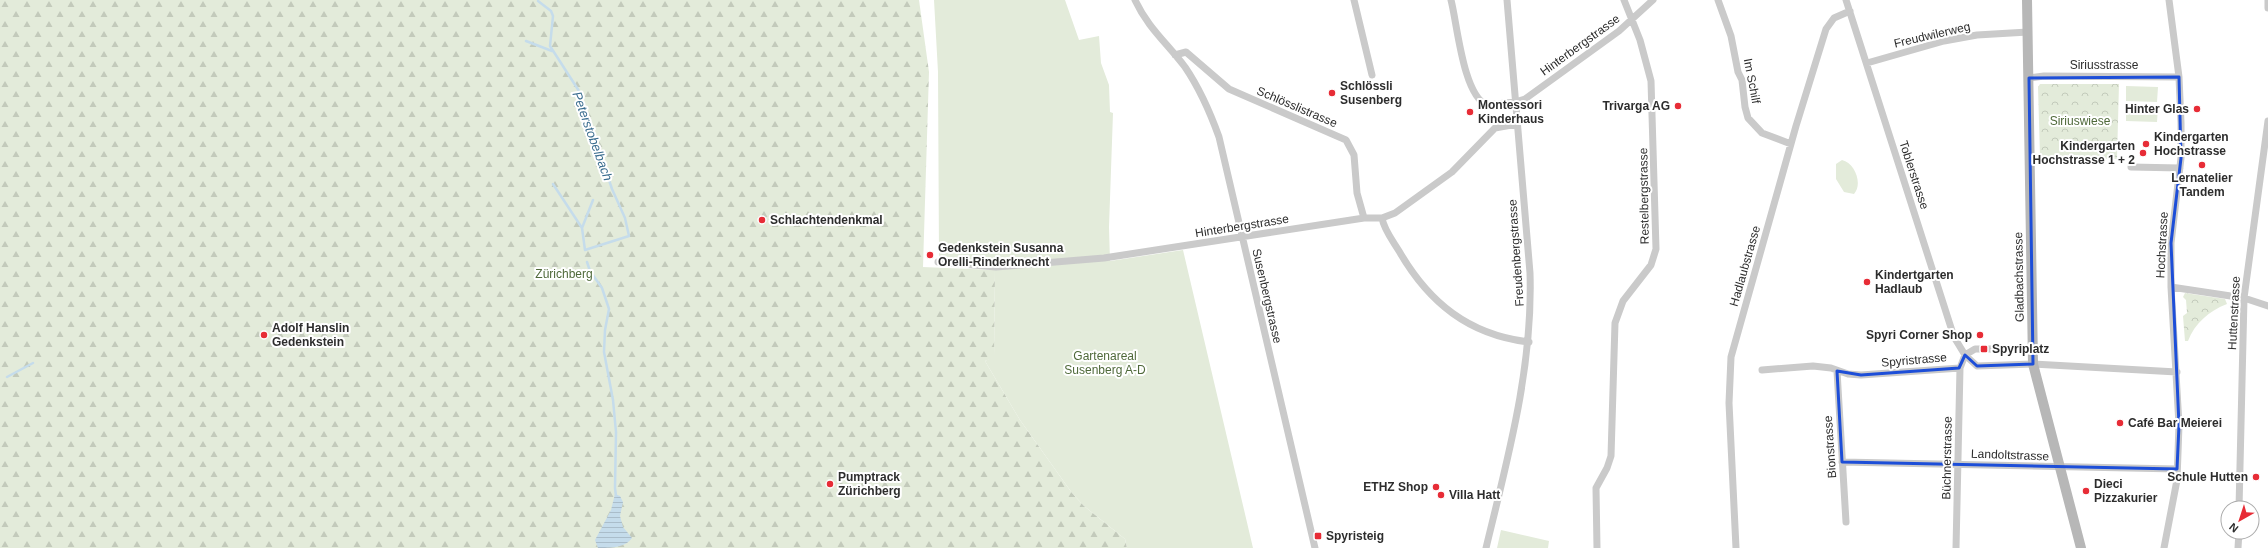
<svg xmlns="http://www.w3.org/2000/svg" width="2268" height="548" font-family="Helvetica,sans-serif">
	<style>
		.green { fill: #e3ebda }
		.forest { fill: url(#forest-firs) }
		.park { fill: url(#park-crowns) }
		.water { fill: url(#water-rules) }
		.lines { fill: none; stroke-linecap: round; stroke-linejoin: round }
		.stream { stroke: #c5dceb; stroke-width: 2.5 }
		.street { stroke: #cacaca; stroke-width: 7 }
		.secondary { stroke: #b7b7b7; stroke-width: 10 }
		.marked { fill: none; stroke: #1d4ed8; stroke-width: 3; stroke-linejoin: round }
		.poi-dot { fill: #e72c36; stroke: #fff; stroke-width: 1.5 }
		.labels { text-anchor: middle; stroke-width: 4; stroke-linejoin: round; paint-order: stroke }
		.street-label { font-size: 12px; fill: #2d2d2d; stroke: #fff }
		.poi-label { font-size: 12px; font-weight: bold; fill: #2d2d2d; stroke: #fff; text-anchor: start }
		.park-label { font-size: 12px; fill: #4f693a; stroke: #fff }
		.water-label { font-size: 13px; font-style: italic; fill: #3a6d8f; stroke: #fff }
	</style>
	<defs>
		<pattern id="forest-firs" width="22" height="20" patternUnits="userSpaceOnUse"><rect width="22" height="20" fill="#e3ebda"/><path d="M5 1l3.5 6h-7zM16 11l3.5 6h-7z" fill="#c3cabb"/></pattern>
		<pattern id="park-crowns" width="20" height="18" patternUnits="userSpaceOnUse"><rect width="20" height="18" fill="#e3ebda"/><path d="M2 6a3 3 0 1 1 6 0M12 15a3 3 0 1 1 6 0" fill="none" stroke="#c3cabb"/></pattern>
		<pattern id="water-rules" width="6" height="5" patternUnits="userSpaceOnUse"><rect width="6" height="5" fill="#c5dceb"/><path d="M0 2.5h6" fill="none" stroke="#aabdca"/></pattern>
	</defs>
	<rect width="100%" height="100%" fill="#fff"/>
	<path class="green" d="M 934,0 L 1065,0 L 1079,40 L 1099,36 L 1101,63 L 1109,85 L 1110,112 L 1113,113 L 1109,227 L 1110,261 L 1183,250 L 1253,548 L 1127,548 L 1125,539 L 1084,506 L 1072,493 L 1020,420 L 985,361 L 994,357 L 995,265 L 950,262 L 939,258 L 938,72 Z
		M 2126,86 L 2158,87 L 2157,102 L 2126,101 Z
		M 2126,106 L 2158,107 L 2157,122 L 2126,121 Z
		M 1842,160 C 1855,163 1863,184 1854,194 L 1844,192 L 1836,179 L 1836,164 Z
		M 1501,530 L 1549,541 L 1548,548 L 1497,548 Z"/>
	<path class="forest" d="M 0,0 L 919,0 L 929,72 L 923,267 L 995,270 L 994,358 L 985,361 L 1020,420 L 1072,493 L 1084,506 L 1125,539 L 1127,548 L 0,548 Z"/>
	<path class="park" d="M 2040,84 L 2119,84 L 2117,159 L 2040,157 L 2038,87 Z
		M 2185,293 L 2225,299 L 2227,304 C 2209,311 2195,323 2188,341 L 2185,341 L 2183,316 L 2187,313 L 2186,300 L 2183,297 Z"/>
	<path class="water" d="M 615,494 L 620,496 L 623,502 L 620,516 L 623,527 L 632,538 C 625,548 610,548 598,548 L 595,540 L 611,510 Z"/>
	<g class="lines">
		<path class="stream" d="M 538,1 L 551,11 L 553,16 L 550,46 L 579,91 L 612,189 L 625,218 L 629,236 L 585,250 L 582,228 L 593,200
			M 526,41 L 552,51
			M 553,184 L 582,228
			M 587,262 L 590,271 L 602,288 L 609,309 L 605,330 L 604,352 L 613,400 L 616,432 L 615,488 L 616,496
			M 7,377 L 33,363"/>
		<path class="street" d="M 1135,0 C 1148,28 1167,43 1185,67 C 1200,89 1210,112 1219,137 L 1315,548
			M 1354,0 L 1372,75
			M 1451,0 C 1457,22 1463,96 1487,105 L 1515,102 L 1525,99 L 1619,31 L 1653,0
			M 1718,0 L 1731,36 L 1738,72 L 1742,80 L 1745,107 L 1748,118 L 1762,133 L 1791,144
			M 1846,0 L 1954,337 L 1965,355 L 1977,366 L 2033,364 L 2177,372
			M 2268,0 L 2268,8
			M 1175,55 L 1186,52 L 1229,89 L 1346,140 L 1354,155 L 1357,193 L 1364,218
			M 1867,63 L 1944,41 L 1977,35 L 2028,32
			M 2029,78 L 2044,76 L 2179,77
			M 2131,167 L 2180,168
			M 1382,218 C 1384,230 1393,241 1399,251 C 1429,303 1469,335 1529,342
			M 938,262 L 996,267 L 1104,258 L 1364,218 L 1382,218 L 1395,213 L 1452,172 L 1495,128 L 1517,124
			M 2171,287 L 2244,298 L 2268,306
			M 1762,370 L 1813,366 L 1831,368 L 1848,374 L 1861,375 L 1960,368 L 1965,355 L 1975,349 L 2033,349
			M 1837,371 L 1846,522
			M 1842,462 L 2177,469
			M 2239,508 L 2244,298 L 2268,121
			M 1486,548 C 1508,457 1533,367 1530,273 L 1507,0
			M 1597,548 L 1596,488 L 1607,468 L 1611,456 L 1615,323 L 1623,301 L 1651,265 L 1656,249 L 1651,81 L 1640,40 L 1624,0
			M 1736,548 L 1729,403 L 1731,357 L 1796,126 L 1826,29 L 1834,18 L 1850,11
			M 1956,548 L 1960,368
			M 2164,548 L 2177,480 L 2179,425 L 2171,287 L 2171,243 L 2181,158 L 2181,123 L 2179,77 L 2169,0
			M 2238,548 L 2239,532"/>
		<path class="secondary" d="M 2027,0 L 2033,364 L 2081,548"/>
	</g>
	<path class="marked" d="M 2179,77 L 2181,158 L 2171,243 L 2179,425 L 2177,469 L 1842,462 L 1837,371 L 1861,375 L 1959,368 L 1965,355 L 1977,366 L 2033,364 L 2029,78 Z"/>
	<g class="poi-dot">
		<circle cx="1332" cy="93" r="4"/>
		<circle cx="1678" cy="106" r="4"/>
		<circle cx="2197" cy="109" r="4"/>
		<circle cx="1470" cy="112" r="4"/>
		<circle cx="2146" cy="144" r="4"/>
		<circle cx="2143" cy="153" r="4"/>
		<circle cx="2202" cy="165" r="4"/>
		<circle cx="762" cy="220" r="4"/>
		<circle cx="930" cy="255" r="4"/>
		<circle cx="1867" cy="282" r="4"/>
		<circle cx="264" cy="335" r="4"/>
		<circle cx="1980" cy="335" r="4"/>
		<rect x="1980" y="345" width="8" height="8" rx="2"/>
		<circle cx="2120" cy="423" r="4"/>
		<circle cx="2256" cy="477" r="4"/>
		<circle cx="830" cy="484" r="4"/>
		<circle cx="1436" cy="487" r="4"/>
		<circle cx="2086" cy="491" r="4"/>
		<circle cx="1441" cy="495" r="4"/>
		<rect x="1314" y="532" width="8" height="8" rx="2"/>
	</g>
	<g class="labels">
		<g class="street-label">
			<text transform="translate(1932 35) rotate(-13)" y="4">Freudwilerweg</text>
			<text transform="translate(1580 45) rotate(-36)" y="4">Hinterbergstrasse</text>
			<text x="2104" y="69">Siriusstrasse</text>
			<text transform="translate(1752 81) rotate(79)" y="4">Im Schilf</text>
			<text transform="translate(1297 107) rotate(23)" y="4">Schlösslistrasse</text>
			<text transform="translate(1914 175) rotate(72)" y="4">Toblerstrasse</text>
			<text transform="translate(1644 196) rotate(-91)" y="4">Restelbergstrasse</text>
			<text transform="translate(1242 226) rotate(-9)" y="4">Hinterbergstrasse</text>
			<text transform="translate(2162 245) rotate(-87)" y="4">Hochstrasse</text>
			<text transform="translate(1516 253) rotate(-94)" y="4">Freudenbergstrasse</text>
			<text transform="translate(1745 266) rotate(-74)" y="4">Hadlaubstrasse</text>
			<text transform="translate(2019 277) rotate(-91)" y="4">Gladbachstrasse</text>
			<text transform="translate(1267 296) rotate(77)" y="4">Susenbergstrasse</text>
			<text transform="translate(2234 313) rotate(-87)" y="4">Huttenstrasse</text>
			<text transform="translate(1914 360) rotate(-5)" y="4">Spyristrasse</text>
			<text transform="translate(1830 447) rotate(-94)" y="4">Bionstrasse</text>
			<text transform="translate(2010 455) rotate(2)" y="4">Landoltstrasse</text>
			<text transform="translate(1947 458) rotate(-89)" y="4">Büchnerstrasse</text>
		</g>
		<g class="poi-label">
			<text x="1340" y="90">Schlössli<tspan x="1340" dy="14">Susenberg</tspan></text>
			<text x="1478" y="109">Montessori<tspan x="1478" dy="14">Kinderhaus</tspan></text>
			<text x="1670" y="110" text-anchor="end">Trivarga AG</text>
			<text x="2189" y="113" text-anchor="end">Hinter Glas</text>
			<text x="2154" y="141">Kindergarten<tspan x="2154" dy="14">Hochstrasse</tspan></text>
			<text x="2135" y="150" text-anchor="end">Kindergarten<tspan x="2135" dy="14">Hochstrasse 1 + 2</tspan></text>
			<text x="2202" y="182" text-anchor="middle">Lernatelier<tspan x="2202" dy="14">Tandem</tspan></text>
			<text x="770" y="224">Schlachtendenkmal</text>
			<text x="938" y="252">Gedenkstein Susanna<tspan x="938" dy="14">Orelli-Rinderknecht</tspan></text>
			<text x="1875" y="279">Kindertgarten<tspan x="1875" dy="14">Hadlaub</tspan></text>
			<text x="272" y="332">Adolf Hanslin<tspan x="272" dy="14">Gedenkstein</tspan></text>
			<text x="1972" y="339" text-anchor="end">Spyri Corner Shop</text>
			<text x="1992" y="353">Spyriplatz</text>
			<text x="2128" y="427">Café Bar Meierei</text>
			<text x="838" y="481">Pumptrack<tspan x="838" dy="14">Zürichberg</tspan></text>
			<text x="2248" y="481" text-anchor="end">Schule Hutten</text>
			<text x="2094" y="488">Dieci<tspan x="2094" dy="14">Pizzakurier</tspan></text>
			<text x="1428" y="491" text-anchor="end">ETHZ Shop</text>
			<text x="1449" y="499">Villa Hatt</text>
			<text x="1326" y="540">Spyristeig</text>
		</g>
		<g class="park-label">
			<text x="2080" y="125">Siriuswiese</text>
			<text x="564" y="278">Zürichberg</text>
			<text x="1105" y="360">Gartenareal<tspan x="1105" dy="14">Susenberg A-D</tspan></text>
		</g>
		<g class="water-label">
			<text transform="translate(593 136) rotate(70)" y="5">Peterstobelbach</text>
		</g>
	</g>
	<g transform="translate(2240 520) rotate(219)"><circle r="19" fill="#ffffff" stroke="#ababab"/>
	<path d="M0-3L7 15L0 10L-7 15Z" fill="#e72c36"/>
	<text y="-6" font-size="11" font-weight="bold" text-anchor="middle" fill="#2d2d2d">N</text>
	</g>
</svg>
